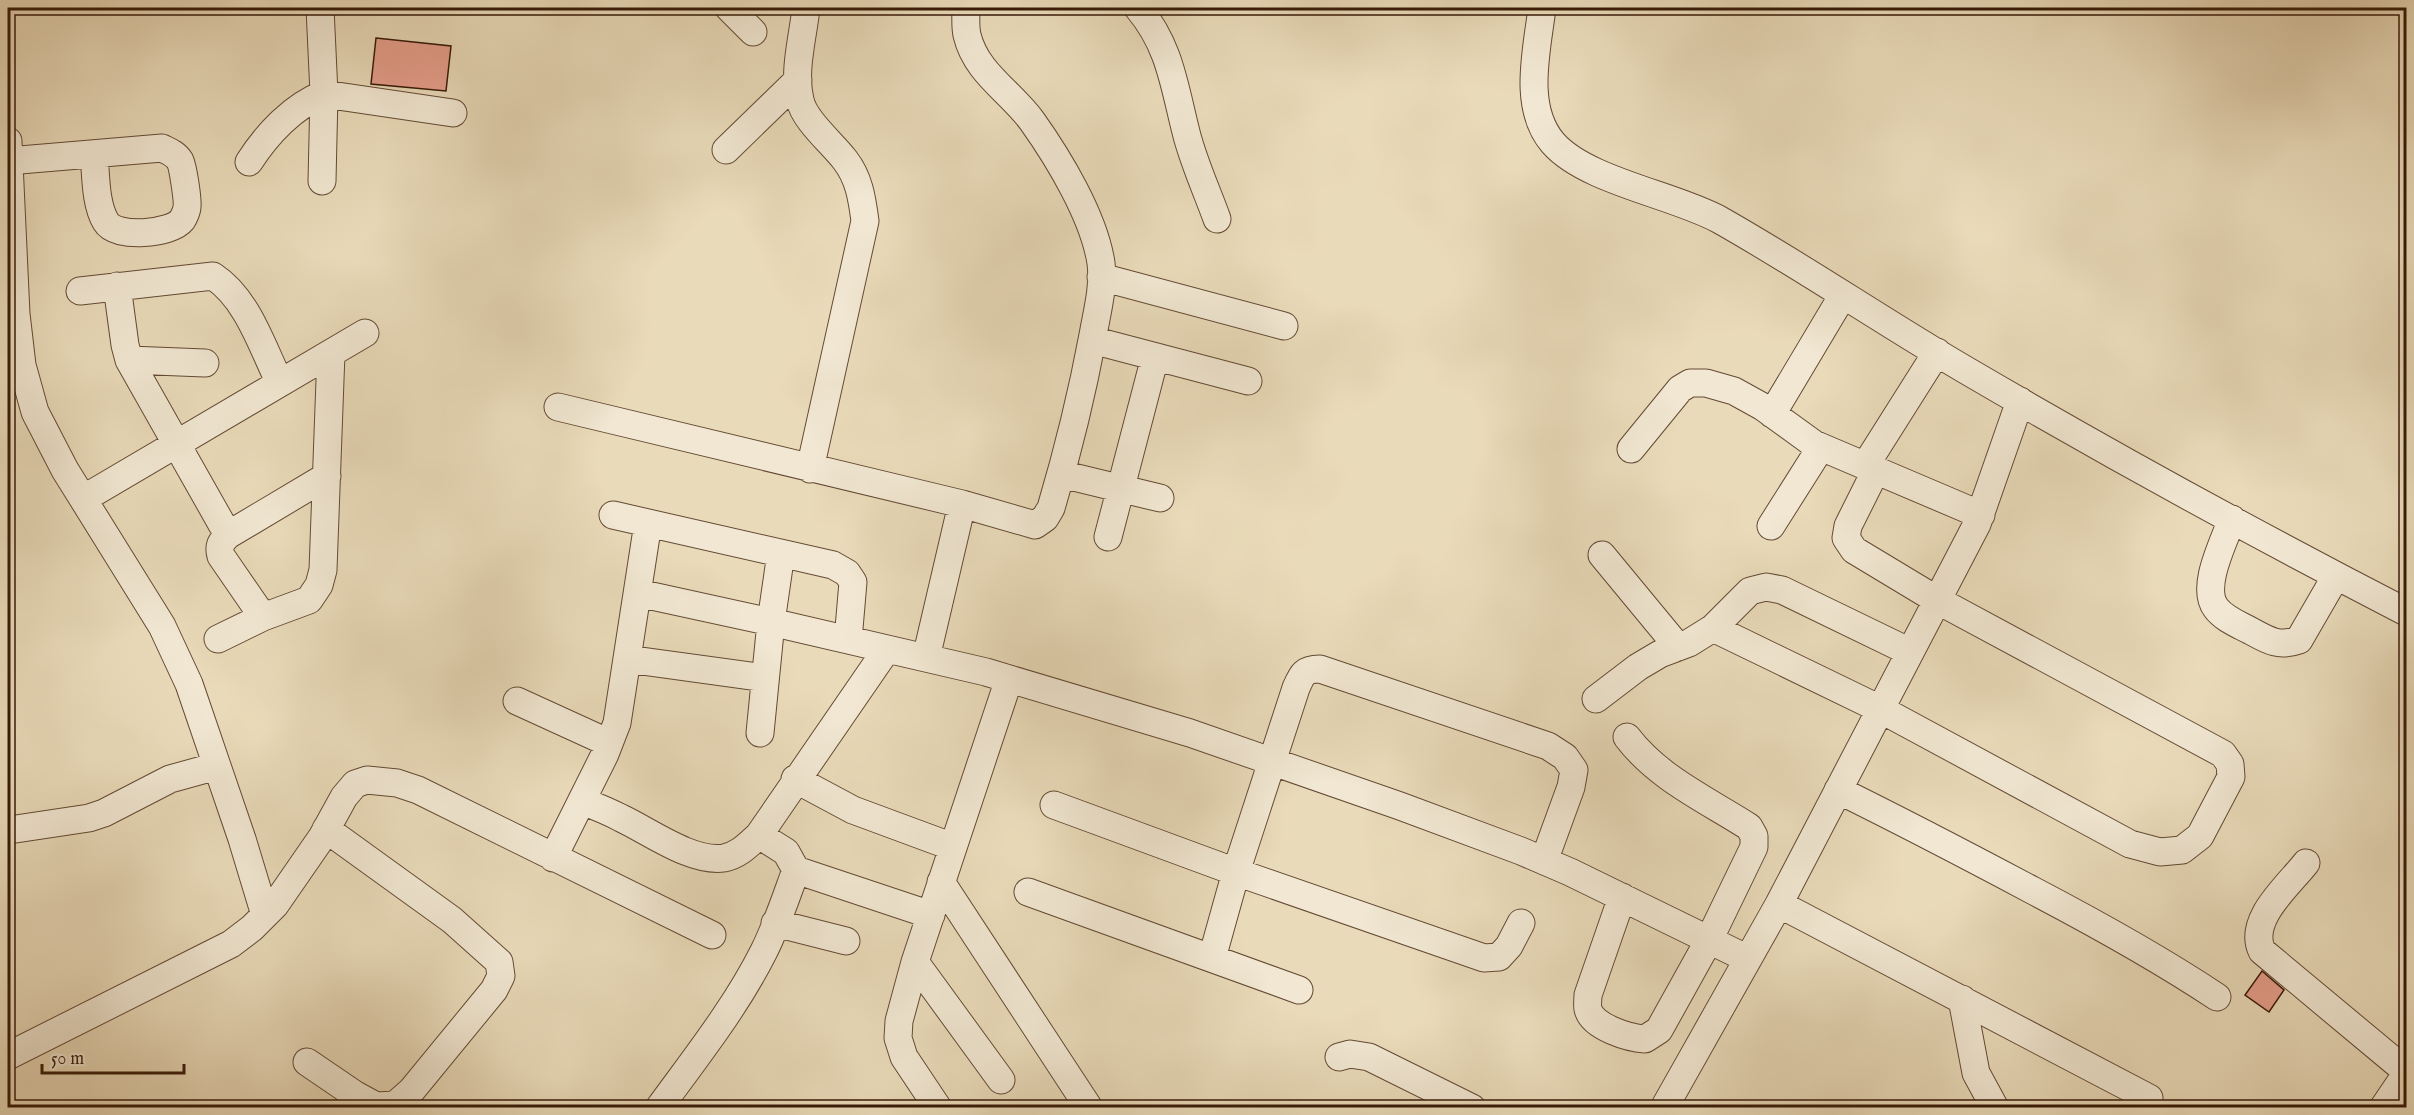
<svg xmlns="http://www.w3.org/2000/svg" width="2414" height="1115" font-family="'IM FELL English',serif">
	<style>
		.building { fill: #e69e8c; stroke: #371a08; stroke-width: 1.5 }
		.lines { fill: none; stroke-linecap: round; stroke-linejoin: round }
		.minor-casing { stroke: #644a34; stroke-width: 29 }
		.minor { stroke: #f1e7d2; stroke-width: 27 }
	</style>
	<rect width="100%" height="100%" fill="#e9dab9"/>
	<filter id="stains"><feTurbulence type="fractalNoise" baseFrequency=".00333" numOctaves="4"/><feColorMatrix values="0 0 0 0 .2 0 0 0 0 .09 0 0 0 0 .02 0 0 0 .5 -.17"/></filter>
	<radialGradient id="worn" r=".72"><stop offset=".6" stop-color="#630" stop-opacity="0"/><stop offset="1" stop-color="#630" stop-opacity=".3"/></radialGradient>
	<path class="building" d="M 376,38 L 451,46 L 446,91 L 371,84 Z
		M 2262,971 L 2284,990 L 2269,1012 L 2245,995 Z"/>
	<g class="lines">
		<g class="minor-casing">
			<path id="minor" d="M 320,8 L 324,94 L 322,181
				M 729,8 L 753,32
				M 806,8 C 803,37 793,71 800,100 C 804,120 832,143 845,160 C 859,178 862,198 865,221 L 810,469
				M 1138,8 C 1170,46 1174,85 1186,132 C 1193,161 1207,191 1217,219
				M 1542,8 C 1537,50 1522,107 1553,143 C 1586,181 1675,195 1720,220 C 1803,267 1882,321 1964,369 C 2109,454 2257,535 2406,612
				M 8,141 L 16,314 L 22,365 L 35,412 L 65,470 L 162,626 L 189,684 L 242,839 L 265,915
				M 726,150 L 798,80
				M 8,161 L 162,148 C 168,151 176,154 180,161 C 183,167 188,200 187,207 C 187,210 184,217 182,220 C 171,234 116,239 106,222 C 95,204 96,175 94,154
				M 249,162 C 267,134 293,106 324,94 L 453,113
				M 1101,277 L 1284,326
				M 117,286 L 125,345 L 129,360 L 228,535
				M 80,291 L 213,276 C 248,299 262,347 280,383
				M 1092,340 L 1248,381
				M 129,360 L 205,363
				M 558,407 L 962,504 L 1035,525 L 1045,518 L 1051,508 C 1068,451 1082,394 1093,335 C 1097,312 1104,287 1101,263 C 1094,217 1059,159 1032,121 C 1010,91 976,73 967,35 C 965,26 966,16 966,8
				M 1772,414 L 1843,295
				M 1631,449 L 1680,389 L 1690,383 L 1706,383 L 1734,391 L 1763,407 L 1814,444 L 1981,515
				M 1865,466 L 1937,352
				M 1061,474 L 1160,498
				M 83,499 L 365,333
				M 613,515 L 833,565 L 847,573 L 853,582 L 848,640
				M 2232,519 C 2224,542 2200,587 2216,608 C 2224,619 2240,625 2251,631 C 2269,641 2279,647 2299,640 L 2336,576
				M 1771,526 L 1821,447
				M 1108,537 L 1155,357
				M 1602,555 L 1678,647
				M 638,593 L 771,622 L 986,672 L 1190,733 L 1400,806 L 1521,851 L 1570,872 L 1748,959
				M 263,617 L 221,556 C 218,546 221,542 228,535 L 327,476
				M 1713,628 L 1880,709 L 2130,844 L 2160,852 L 2182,850 L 2200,836 L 2231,777 L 2230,764 L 2223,754 L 1937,600 L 1854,550 L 1846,538 L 1848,526 L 1876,470
				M 218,639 L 263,617 L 309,600 L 319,585 L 323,570 L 331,353
				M 926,658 L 962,504
				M 627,659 L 765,678
				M 1596,699 L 1638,667 L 1660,654 L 1689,643 L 1713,628 L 1750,591 L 1766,587 L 1782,590 L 1910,652
				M 517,701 L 609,743
				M 760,733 L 771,622 L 781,553
				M 795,779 L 853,810 L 953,847
				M 1838,790 C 1903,822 1968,856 2032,890 C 2095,923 2157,957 2217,997
				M 582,801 C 595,806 608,811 621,818 C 649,831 692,863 724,858 C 739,855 748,845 759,835 L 887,649
				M 1054,805 L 1236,872 L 1484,958 L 1499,957 L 1509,946 L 1521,923
				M 9,830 L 89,818 L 104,813 L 170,779 L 217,766
				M 553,858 L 605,754 L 617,723 L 648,523
				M 2306,863 C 2288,886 2247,920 2262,951 L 2406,1071
				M 796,870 L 931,915
				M 941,882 L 1089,1108
				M 1028,892 L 1299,990
				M 1622,897 L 1588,995 C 1588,999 1587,1005 1588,1009 C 1592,1027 1629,1038 1645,1039 L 1659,1030 L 1709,940 L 1754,847 L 1754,836 L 1749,827 C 1707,800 1658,778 1627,737
				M 1779,904 L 2149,1098
				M 775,923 L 846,941
				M 1212,958 L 1236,872 L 1296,688 C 1302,674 1304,669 1320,669 L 1548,746 L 1565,757 L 1574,770 L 1571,787 L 1544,861
				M 915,962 L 1001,1080
				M 1962,999 L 1976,1073 L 1995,1108
				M 8,1056 L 231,944 L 252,928 L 275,905 L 322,837 L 344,797 L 355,784 L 367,780 L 397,783 L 418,790 L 712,935
				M 1339,1057 L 1350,1054 L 1369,1057 L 1472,1108
				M 307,1062 L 354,1094 L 376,1106 L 395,1105 L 412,1090 L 494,990 L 501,976 L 499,962 L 452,920 L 326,829
				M 659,1108 C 696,1057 736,1007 764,951 C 777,925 786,897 796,870 L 786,852 L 759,835
				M 938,1108 L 904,1057 L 898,1038 L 899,1021 L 915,962 L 1009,679
				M 1664,1108 L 1779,904 L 1977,524 L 2020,401
				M 2383,1108 L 2406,1074"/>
		</g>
		<use href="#minor" class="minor"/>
	</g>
	<rect width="2414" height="1115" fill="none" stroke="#e9dab9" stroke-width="30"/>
	<rect x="9" y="9" width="2396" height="1097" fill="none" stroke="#371a08" stroke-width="3"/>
	<rect x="15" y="15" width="2384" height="1085" fill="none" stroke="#371a08" stroke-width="1.5"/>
	<path d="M42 1064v9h142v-9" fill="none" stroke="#371a08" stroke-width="3"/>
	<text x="51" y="1064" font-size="18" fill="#371a08" stroke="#f1e7d2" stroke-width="4.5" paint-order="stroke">50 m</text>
	<rect width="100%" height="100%" filter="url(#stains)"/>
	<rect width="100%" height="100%" fill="url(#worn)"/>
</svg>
